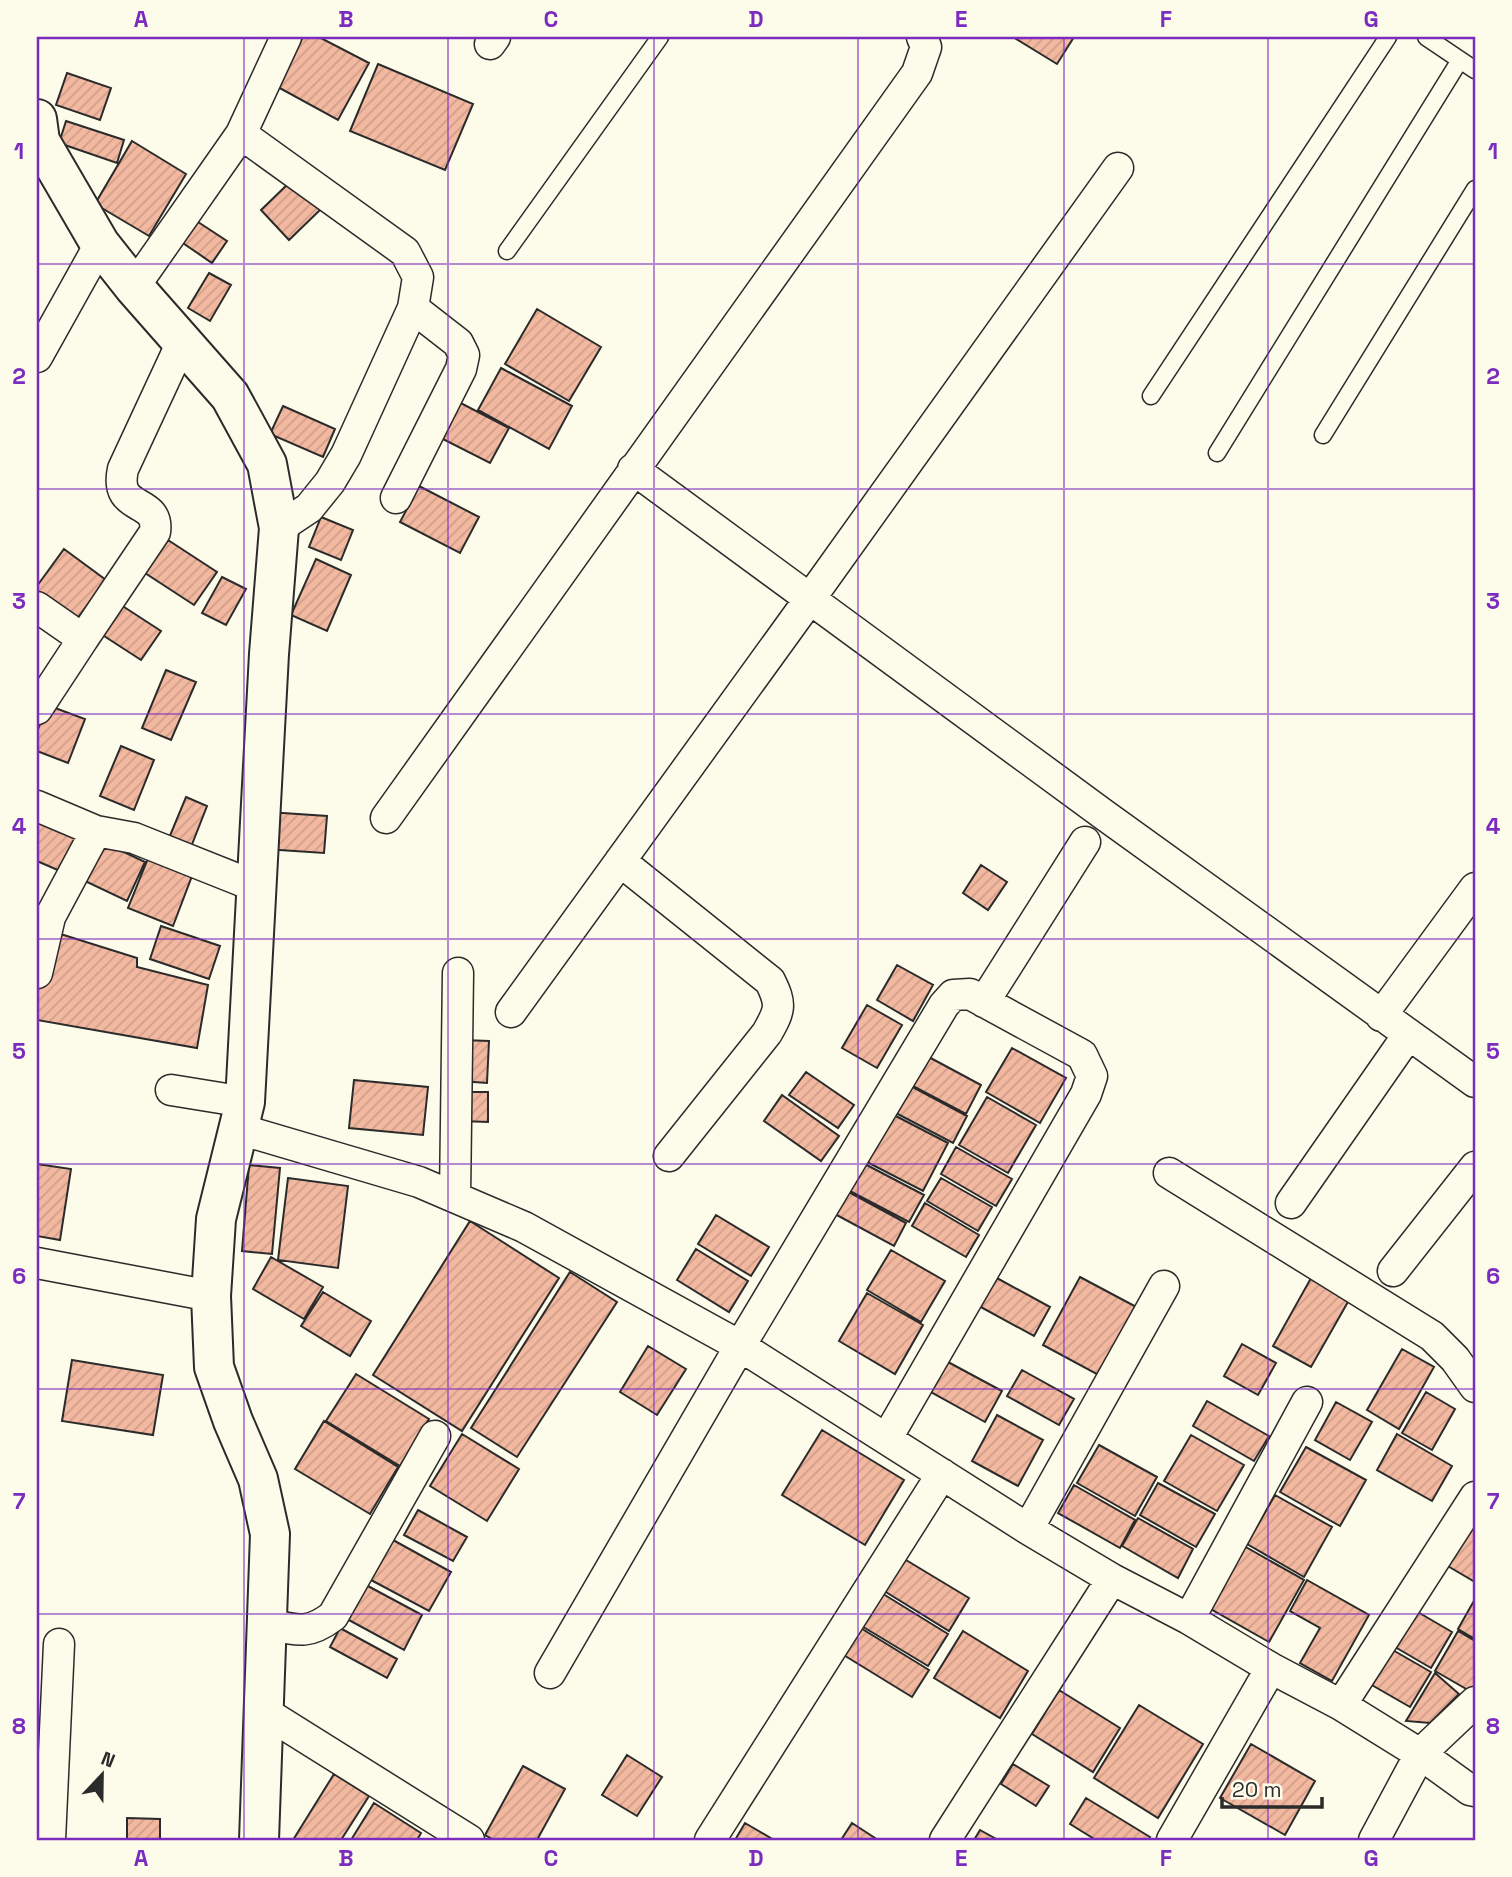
<svg xmlns="http://www.w3.org/2000/svg" width="1512" height="1877" font-family="'Space Grotesk',sans-serif">
	<style>
		.building { fill: url(#building-hatch); stroke: #2b2b2b; stroke-width: 2 }
		.lines { fill: none; stroke-linecap: round; stroke-linejoin: round }
		.lane-casing { stroke: #2b2b2b; stroke-width: 19 }
		.street-casing { stroke: #2b2b2b; stroke-width: 33 }
		.secondary-casing { stroke: #2b2b2b; stroke-width: 42 }
		.lane { stroke: #fdfbea; stroke-width: 16 }
		.street { stroke: #fdfbea; stroke-width: 30 }
		.secondary { stroke: #fdfbea; stroke-width: 38 }
		.grid { fill: none; stroke: #7b2cbf; stroke-width: 2; stroke-opacity: 0.55 }
		.neatline { fill: none; stroke: #7b2cbf; stroke-width: 2.5 }
		.grid-label { font-size: 23px; text-anchor: middle; font-weight: bold; fill: #7b2cbf }
	</style>
	<defs>
		<pattern id="building-hatch" width="6" height="6" patternUnits="userSpaceOnUse" patternTransform="scale(1.75)"><rect width="6" height="6" fill="#f2b8a0"/><path d="M-1 1l2-2M0 6l6-6M5 7l2-2" fill="none" stroke="#d09e8a"/></pattern>
	</defs>
	<rect width="100%" height="100%" fill="#fdfbea"/>
	<path class="building" d="M 303,37 L 319,37 L 369,63 L 338,120 L 276,86 Z
		M 1013,37 L 1074,37 L 1057,64 Z
		M 378,64 L 473,104 L 445,170 L 350,131 Z
		M 67,73 L 111,88 L 100,120 L 56,105 Z
		M 66,121 L 124,140 L 117,163 L 59,143 Z
		M 132,141 L 186,174 L 149,236 L 95,204 Z
		M 291,181 L 320,210 L 289,240 L 261,210 Z
		M 192,218 L 227,241 L 212,263 L 177,239 Z
		M 209,273 L 231,285 L 210,321 L 188,308 Z
		M 537,309 L 601,347 L 569,401 L 505,364 Z
		M 501,368 L 572,406 L 549,449 L 478,410 Z
		M 451,398 L 509,428 L 490,463 L 433,434 Z
		M 283,406 L 335,429 L 323,457 L 270,434 Z
		M 419,486 L 479,517 L 460,553 L 400,522 Z
		M 321,517 L 353,530 L 341,560 L 309,547 Z
		M 168,540 L 217,572 L 194,605 L 145,573 Z
		M 64,549 L 106,580 L 74,623 L 37,596 L 37,586 Z
		M 316,559 L 351,575 L 327,631 L 291,615 Z
		M 222,577 L 246,589 L 226,625 L 202,613 Z
		M 121,605 L 161,631 L 141,660 L 101,634 Z
		M 166,670 L 196,682 L 171,740 L 142,728 Z
		M 47,705 L 85,719 L 68,763 L 37,751 L 37,732 Z
		M 121,746 L 154,760 L 134,810 L 100,796 Z
		M 186,797 L 207,806 L 191,847 L 169,838 Z
		M 268,812 L 327,816 L 324,853 L 265,849 Z
		M 37,814 L 86,835 L 69,875 L 37,861 Z
		M 103,842 L 145,862 L 127,901 L 85,881 Z
		M 151,851 L 195,868 L 173,926 L 128,908 Z
		M 981,865 L 1007,882 L 988,910 L 963,893 Z
		M 161,926 L 220,946 L 209,979 L 150,959 Z
		M 51,931 L 137,958 L 137,967 L 208,985 L 197,1048 L 37,1020 L 37,984 Z
		M 897,965 L 933,985 L 913,1021 L 877,1000 Z
		M 867,1005 L 902,1025 L 877,1068 L 842,1048 Z
		M 462,1040 L 489,1041 L 487,1083 L 460,1081 Z
		M 1012,1048 L 1066,1078 L 1040,1123 L 986,1092 Z
		M 925,1055 L 981,1085 L 966,1114 L 909,1084 Z
		M 806,1072 L 854,1105 L 838,1128 L 789,1095 Z
		M 354,1080 L 428,1087 L 423,1135 L 349,1128 Z
		M 907,1084 L 967,1116 L 953,1143 L 892,1111 Z
		M 461,1092 L 488,1092 L 488,1122 L 461,1121 Z
		M 782,1095 L 839,1136 L 821,1161 L 764,1121 Z
		M 987,1097 L 1036,1125 L 1008,1173 L 959,1145 Z
		M 890,1113 L 948,1143 L 923,1191 L 865,1161 Z
		M 956,1147 L 1012,1179 L 996,1206 L 941,1174 Z
		M 861,1162 L 924,1195 L 909,1222 L 846,1189 Z
		M 37,1164 L 71,1169 L 60,1240 L 37,1236 Z
		M 249,1165 L 280,1168 L 272,1254 L 242,1251 Z
		M 288,1178 L 348,1186 L 338,1268 L 278,1260 Z
		M 941,1178 L 992,1207 L 978,1231 L 927,1201 Z
		M 845,1190 L 906,1223 L 894,1246 L 833,1213 Z
		M 925,1203 L 979,1235 L 966,1257 L 912,1226 Z
		M 716,1215 L 769,1247 L 751,1276 L 698,1244 Z
		M 470,1221 L 559,1278 L 462,1431 L 373,1375 Z
		M 696,1249 L 748,1281 L 729,1312 L 677,1280 Z
		M 891,1250 L 945,1281 L 921,1322 L 867,1290 Z
		M 271,1257 L 323,1287 L 304,1319 L 253,1289 Z
		M 570,1272 L 617,1302 L 517,1457 L 471,1428 Z
		M 995,1277 L 1050,1307 L 1034,1336 L 979,1306 Z
		M 1080,1277 L 1142,1310 L 1104,1378 L 1043,1345 Z
		M 1311,1278 L 1349,1300 L 1311,1367 L 1273,1346 Z
		M 323,1292 L 371,1321 L 350,1356 L 301,1326 Z
		M 867,1293 L 923,1325 L 895,1374 L 839,1341 Z
		M 1242,1344 L 1276,1363 L 1258,1395 L 1224,1376 Z
		M 648,1346 L 686,1369 L 657,1415 L 620,1392 Z
		M 1402,1349 L 1434,1367 L 1399,1429 L 1367,1410 Z
		M 72,1360 L 163,1375 L 153,1435 L 62,1421 Z
		M 948,1362 L 1002,1391 L 985,1422 L 931,1392 Z
		M 1022,1370 L 1074,1399 L 1059,1425 L 1007,1396 Z
		M 356,1374 L 429,1419 L 400,1466 L 326,1421 Z
		M 1426,1392 L 1455,1409 L 1432,1450 L 1402,1433 Z
		M 1207,1401 L 1269,1436 L 1254,1461 L 1193,1426 Z
		M 1336,1402 L 1372,1422 L 1350,1460 L 1315,1440 Z
		M 997,1415 L 1043,1440 L 1018,1486 L 972,1461 Z
		M 324,1421 L 398,1467 L 370,1514 L 295,1469 Z
		M 822,1430 L 904,1480 L 865,1545 L 782,1495 Z
		M 462,1434 L 519,1469 L 487,1521 L 430,1486 Z
		M 1397,1434 L 1452,1466 L 1432,1501 L 1377,1470 Z
		M 1191,1435 L 1244,1465 L 1217,1511 L 1164,1481 Z
		M 1099,1445 L 1157,1477 L 1135,1516 L 1077,1483 Z
		M 1306,1447 L 1366,1480 L 1340,1526 L 1280,1492 Z
		M 1158,1483 L 1215,1514 L 1196,1547 L 1140,1515 Z
		M 1074,1485 L 1135,1520 L 1120,1548 L 1058,1513 Z
		M 1275,1495 L 1332,1527 L 1304,1577 L 1247,1544 Z
		M 418,1510 L 467,1537 L 453,1561 L 404,1535 Z
		M 1475,1515 L 1475,1582 L 1446,1565 Z
		M 1138,1518 L 1193,1549 L 1178,1578 L 1122,1546 Z
		M 393,1540 L 451,1572 L 429,1611 L 371,1580 Z
		M 1244,1546 L 1304,1580 L 1269,1642 L 1209,1608 Z
		M 901,1557 L 969,1598 L 949,1631 L 881,1589 Z
		M 1307,1580 L 1369,1615 L 1332,1681 L 1300,1663 L 1320,1628 L 1290,1611 Z
		M 366,1585 L 422,1615 L 404,1650 L 347,1619 Z
		M 880,1592 L 948,1634 L 928,1666 L 860,1625 Z
		M 1475,1599 L 1475,1639 L 1458,1629 Z
		M 1416,1611 L 1452,1632 L 1431,1668 L 1395,1647 Z
		M 859,1627 L 929,1670 L 912,1697 L 842,1654 Z
		M 340,1628 L 397,1659 L 387,1678 L 330,1647 Z
		M 963,1631 L 1028,1671 L 1000,1718 L 934,1678 Z
		M 1458,1631 L 1475,1641 L 1475,1694 L 1435,1671 Z
		M 1391,1649 L 1431,1672 L 1410,1707 L 1370,1684 Z
		M 1435,1673 L 1459,1694 L 1430,1723 L 1406,1721 Z
		M 1059,1690 L 1120,1728 L 1093,1772 L 1032,1734 Z
		M 1139,1705 L 1203,1744 L 1158,1818 L 1094,1778 Z
		M 1251,1744 L 1315,1781 L 1285,1835 L 1220,1798 Z
		M 627,1755 L 662,1777 L 637,1816 L 602,1795 Z
		M 1013,1764 L 1049,1786 L 1036,1806 L 1001,1784 Z
		M 523,1766 L 565,1789 L 537,1840 L 494,1840 L 485,1835 Z
		M 334,1774 L 369,1796 L 341,1840 L 293,1840 Z
		M 1086,1798 L 1150,1837 L 1148,1840 L 1096,1840 L 1070,1824 Z
		M 374,1803 L 421,1833 L 417,1840 L 351,1840 Z
		M 127,1818 L 160,1819 L 160,1840 L 127,1840 Z
		M 745,1823 L 774,1840 L 735,1840 Z
		M 852,1823 L 878,1840 L 841,1840 Z
		M 980,1830 L 998,1840 L 974,1840 Z"/>
	<g class="lines">
		<g class="lane-casing">
			<path id="lane" d="M 1426,37 L 1475,70
				M 507,251 L 660,37
				M 1151,396 L 1388,37
				M 1323,435 L 1475,189
				M 1217,453 L 1460,60"/>
		</g>
		<g class="street-casing">
			<path id="street" d="M 490,44 L 495,37
				M 241,134 L 405,252 L 418,277 L 413,308 L 346,455 L 330,482 L 309,508 L 279,528
				M 134,287 L 241,134 L 286,37
				M 37,357 L 100,244
				M 633,469 L 1103,814 L 1475,1082
				M 396,498 L 461,369 L 464,355 L 458,343 L 413,308
				M 37,607 L 83,639 L 37,709
				M 83,639 L 155,532 C 160,496 113,514 123,469 L 182,342
				M 37,806 L 96,831 L 134,838 L 257,887
				M 386,818 L 917,73 L 926,47 L 922,37
				M 620,861 L 770,981 C 782,1005 780,1010 767,1033 L 669,1156
				M 37,973 L 50,917 L 96,831
				M 984,1002 L 1085,842
				M 511,1012 L 809,600 L 1118,168
				M 1381,1016 L 1475,888
				M 171,1090 L 245,1102
				M 239,1129 L 419,1182 L 524,1227 L 740,1346 L 1028,1529 L 1112,1579 L 1189,1619 L 1271,1668 L 1341,1705 L 1420,1754 L 1475,1702
				M 1169,1173 L 1432,1336 L 1455,1359 L 1475,1387
				M 455,1197 L 458,973
				M 1291,1203 L 1408,1035
				M 37,1263 L 211,1296
				M 1393,1271 L 1475,1167
				M 1028,1529 L 1164,1286
				M 1189,1619 L 1307,1402
				M 265,1623 C 296,1630 307,1636 333,1616 L 435,1436
				M 550,1673 L 740,1346 L 944,1005 L 953,995 L 970,994 L 1082,1055 L 1092,1076 L 1086,1094 L 887,1438
				M 1341,1705 L 1475,1497
				M 263,1711 L 469,1840
				M 50,1840 L 59,1644
				M 710,1840 L 942,1474
				M 945,1840 L 1112,1579
				M 1172,1840 L 1271,1668
				M 1374,1840 L 1420,1754 L 1470,1790 L 1475,1791"/>
		</g>
		<g class="secondary-casing">
			<path id="secondary" d="M 37,119 L 40,141 L 100,244 L 134,287 L 230,396 L 267,464 L 279,528 L 269,654 L 245,1102 L 216,1219 L 211,1296 L 214,1367 L 233,1421 L 258,1479 L 270,1534 L 259,1840"/>
		</g>
		<use href="#lane" class="lane"/>
		<use href="#street" class="street"/>
		<use href="#secondary" class="secondary"/>
	</g>
	<path class="grid" d="M 244,37 L 244,1840M 448,37 L 448,1840M 654,37 L 654,1840M 858,37 L 858,1840M 1064,37 L 1064,1840M 1268,37 L 1268,1840M 37,264 L 1475,264M 37,489 L 1475,489M 37,714 L 1475,714M 37,939 L 1475,939M 37,1164 L 1475,1164M 37,1389 L 1475,1389M 37,1614 L 1475,1614"/>
	<rect width="1512" height="1877" fill="none" stroke="#fdfbea" stroke-width="77"/>
	<g transform="translate(102 1775) rotate(22)" stroke="#fdfbea" stroke-width="5" paint-order="stroke">
	<path d="M0-5L12 26L0 18L-12 26Z" fill="#2b2b2b"/>
	<text y="-10" font-size="19" font-weight="bold" text-anchor="middle" fill="#2b2b2b">N</text>
	</g>
	<path d="M1222 1797v10h100v-10" fill="none" stroke="#2b2b2b" stroke-width="3.5"/>
	<text x="1232" y="1797" font-size="21" fill="#2b2b2b" stroke="#fdfbea" stroke-width="5" paint-order="stroke">20 m</text>
	<rect x="38" y="38" width="1436" height="1801" class="neatline"/>
	<g class="grid-label">
		<text x="141" y="27">A</text>
		<text x="346" y="27">B</text>
		<text x="551" y="27">C</text>
		<text x="756" y="27">D</text>
		<text x="961" y="27">E</text>
		<text x="1166" y="27">F</text>
		<text x="1371" y="27">G</text>
		<text x="19" y="159">1</text>
		<text x="1493" y="159">1</text>
		<text x="19" y="384">2</text>
		<text x="1493" y="384">2</text>
		<text x="19" y="609">3</text>
		<text x="1493" y="609">3</text>
		<text x="19" y="834">4</text>
		<text x="1493" y="834">4</text>
		<text x="19" y="1059">5</text>
		<text x="1493" y="1059">5</text>
		<text x="19" y="1284">6</text>
		<text x="1493" y="1284">6</text>
		<text x="19" y="1509">7</text>
		<text x="1493" y="1509">7</text>
		<text x="19" y="1734">8</text>
		<text x="1493" y="1734">8</text>
		<text x="141" y="1866">A</text>
		<text x="346" y="1866">B</text>
		<text x="551" y="1866">C</text>
		<text x="756" y="1866">D</text>
		<text x="961" y="1866">E</text>
		<text x="1166" y="1866">F</text>
		<text x="1371" y="1866">G</text>
	</g>
</svg>
